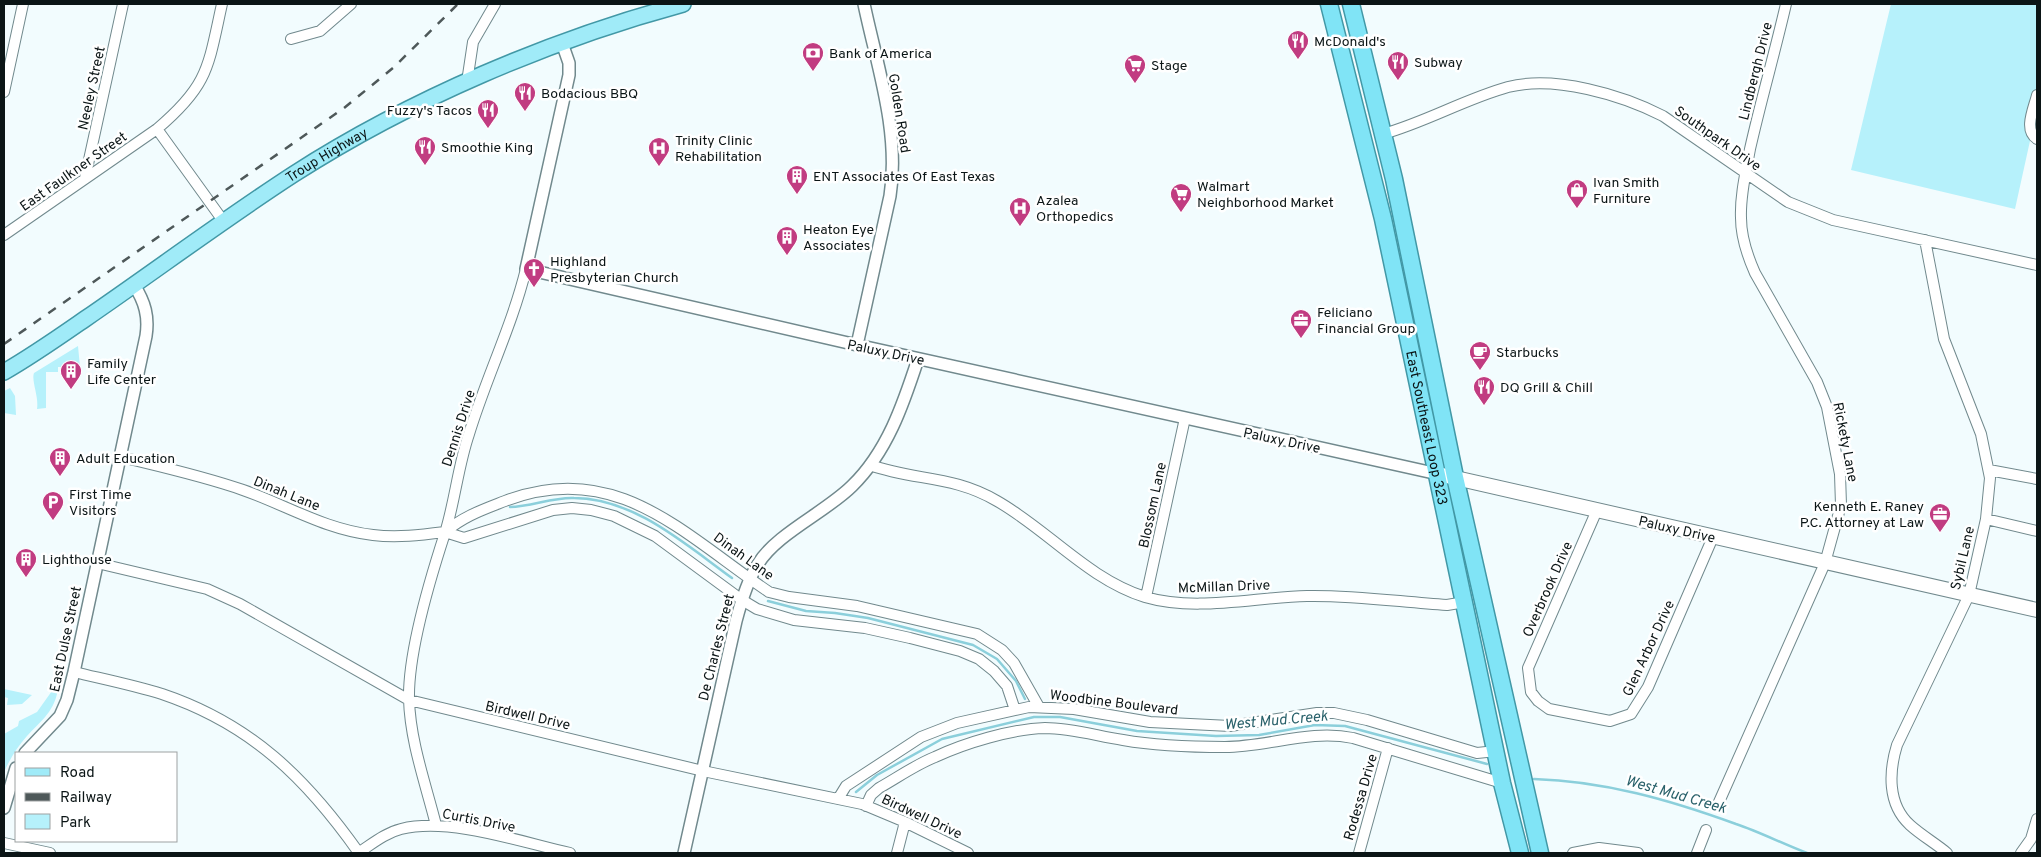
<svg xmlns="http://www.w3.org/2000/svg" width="2041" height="857" font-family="Overpass,sans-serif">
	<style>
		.green { fill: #b6f1fb }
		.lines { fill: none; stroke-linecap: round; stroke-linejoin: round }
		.stream { stroke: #8bcfdb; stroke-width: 2.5 }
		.minor-casing { stroke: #71898d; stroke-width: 12 }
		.tertiary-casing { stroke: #71898d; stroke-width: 14 }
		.secondary-casing { stroke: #71898d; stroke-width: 16 }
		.primary-casing { stroke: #4298a6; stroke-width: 18 }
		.trunk-casing { stroke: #4298a6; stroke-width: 19 }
		.minor { stroke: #fff; stroke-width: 10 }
		.tertiary { stroke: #fff; stroke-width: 11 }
		.secondary { stroke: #fff; stroke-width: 14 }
		.primary { stroke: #a0ebf8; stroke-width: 15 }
		.trunk { stroke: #80e4f6; stroke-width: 16 }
		.rail { stroke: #4e5859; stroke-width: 2.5; stroke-dasharray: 9 9; stroke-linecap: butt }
		.labels { text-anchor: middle; stroke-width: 5; stroke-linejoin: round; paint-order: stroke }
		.poi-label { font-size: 14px; fill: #0b1516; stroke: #fff; text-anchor: start }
		.street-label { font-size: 14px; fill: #0b1516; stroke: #fff }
		.water-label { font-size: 15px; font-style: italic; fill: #29616a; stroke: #fff }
	</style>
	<rect width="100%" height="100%" fill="#f2fcfe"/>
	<path class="green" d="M 1891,4 L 2037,4 L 2037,109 L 2015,209 L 1851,170 Z
		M 78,346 L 80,367 L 58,367 L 58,372 L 46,372 L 46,408 L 37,409 C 39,397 31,380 34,373 Z
		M 10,388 L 15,396 L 16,415 L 4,413 L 4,391 Z
		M 59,681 C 57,709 45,717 27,736 C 17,747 10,759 4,772 L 4,734 L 18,726 L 19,721 L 37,712 Z
		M 4,689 L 32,695 L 22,704 L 7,705 L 8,698 L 4,697 Z"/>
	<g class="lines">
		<path class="stream" d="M 510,507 C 531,507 552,497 574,498 C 634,498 686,545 732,578
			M 768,601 L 806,611 L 835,613 L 868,618 L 973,645 L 997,659 L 1016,681 L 1025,699
			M 1534,779 C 1604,781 1670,800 1736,824 C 1760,832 1783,844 1807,853
			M 856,792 L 877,775 L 942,739 L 1034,717 L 1060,717 L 1137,731 L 1216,736 L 1259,735 L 1315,725 L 1345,726 L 1487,764"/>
		<g class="minor-casing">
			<path id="minor" d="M 291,39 L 320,31 L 351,4
				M 467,82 L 473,42 L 495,4
				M 4,92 L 23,4
				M 2037,95 C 2034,108 2023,130 2037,139
				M 157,129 L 224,222
				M 1383,134 C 1426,122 1465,99 1508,87 C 1555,75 1622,95 1663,116 L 1788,202 L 1833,220 L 2037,265
				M 85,178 L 123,4
				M 4,235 L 157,129 C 209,85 208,67 222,4
				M 1925,240 L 1944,339 L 1981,434 L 1990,478 L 1986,519 L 1969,595 L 1897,745 C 1889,771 1887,804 1910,825 C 1921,835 1935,843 1947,853
				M 121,457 C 162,467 203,476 243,490 C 286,505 326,530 373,535 C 397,538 421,535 445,532
				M 870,465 C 915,481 953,475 997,501 C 1048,530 1088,579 1145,597 C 1196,612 1255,597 1307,596 C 1354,595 1400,602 1447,605 L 1465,602
				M 1989,470 L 2037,479
				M 1597,510 L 1528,668 L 1531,692 L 1538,701 L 1549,709 L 1610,721 L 1631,714 L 1648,687 L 1713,537
				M 1986,519 L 2037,531
				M 97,563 L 207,589 L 240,604 L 409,700 L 703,771 L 862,804 L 905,822 L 968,853
				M 1146,597 L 1185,418
				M 74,672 C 103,679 133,685 162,694 C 251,724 306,778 359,853
				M 1015,710 L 1007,686 L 994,671 L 979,659 L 960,651 L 910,638 L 865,628 L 794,620 L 757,609 L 742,600 L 655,536 L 614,516 L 591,510 L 572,508 L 553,510 L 464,538 L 445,532 C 464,516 482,510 505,501 C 616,458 684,535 769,592 L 789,597 L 857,606 L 977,634 L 1002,650 L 1014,663 L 1039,707
				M 838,799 L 846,786 L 921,737 L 957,723 L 1029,707 L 1074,709 L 1150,722 L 1230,726 L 1317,713 L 1334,713 L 1367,720 L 1477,753 L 1496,751
				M 1719,802 L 1825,563 L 1841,505 L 1840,474 L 1827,407 L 1817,382 L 1755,273 C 1747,255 1741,237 1741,218 C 1740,195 1746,171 1750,149 C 1761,100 1775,52 1786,4
				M 866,806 L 871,795 L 879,788 C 897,778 915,765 935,757 C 965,743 1011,729 1045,728 C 1071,728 1097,736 1123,740 C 1157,746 1191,747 1225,747 C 1268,747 1310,729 1353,738 L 1502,783
				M 436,825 C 426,785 410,741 409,699 C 408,652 430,579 445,533 C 455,501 458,466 469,434 C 486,378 512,326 526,269
				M 4,843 L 50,853
				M 358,853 C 372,844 385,833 401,829 C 450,817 521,842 570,853
				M 897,853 L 905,822
				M 1359,853 L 1388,748
				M 1573,853 L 1599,848 L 1638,853
				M 1697,853 L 1706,830
				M 2021,853 L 2031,839 L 2037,819"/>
		</g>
		<g class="tertiary-casing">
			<path id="tertiary" d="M 562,43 L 569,63 L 569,75 L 526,269 L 857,345 L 1438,474
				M 857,345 L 890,196 C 900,132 877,66 864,4
				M 25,753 L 60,716 L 67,700 L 74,672 L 146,336 C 149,317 145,302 134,285
				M 4,808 L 16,768
				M 684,853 L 736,621 C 741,602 747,581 758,564 C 776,534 826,512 852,486 C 887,452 903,405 918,359"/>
		</g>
		<g class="secondary-casing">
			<path id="secondary" d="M 1438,474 L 2037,610"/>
		</g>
		<g class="primary-casing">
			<g id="primary">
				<path id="s1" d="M 4,372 C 32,356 59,337 85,319 C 155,271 223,220 294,174 C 411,99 550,40 683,4"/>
			</g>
		</g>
		<g class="trunk-casing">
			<g id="trunk">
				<path id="s2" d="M 1329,4 L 1383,219 L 1502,783 L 1520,853"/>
				<path d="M 1351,4 L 1394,179 L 1455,477 L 1540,853"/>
			</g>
		</g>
		<use href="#minor" class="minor"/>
		<use href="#tertiary" class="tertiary"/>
		<use href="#secondary" class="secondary"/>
		<use href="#primary" class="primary"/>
		<use href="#trunk" class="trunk"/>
		<path class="rail" d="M 4,344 L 344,108 L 393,68 L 458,4"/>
	</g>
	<defs>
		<g id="restaurant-pin" transform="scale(1.125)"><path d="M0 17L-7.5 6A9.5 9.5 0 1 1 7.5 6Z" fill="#c13c81" stroke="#fff"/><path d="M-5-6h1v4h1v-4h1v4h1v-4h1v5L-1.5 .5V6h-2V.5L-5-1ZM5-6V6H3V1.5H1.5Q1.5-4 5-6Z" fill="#fff"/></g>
		<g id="bank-pin" transform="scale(1.125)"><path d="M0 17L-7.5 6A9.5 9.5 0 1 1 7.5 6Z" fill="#c13c81" stroke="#fff"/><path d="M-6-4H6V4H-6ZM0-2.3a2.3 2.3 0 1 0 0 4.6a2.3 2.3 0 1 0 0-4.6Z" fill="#fff"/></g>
		<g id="supermarket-pin" transform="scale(1.125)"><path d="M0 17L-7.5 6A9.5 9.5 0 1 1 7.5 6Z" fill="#c13c81" stroke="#fff"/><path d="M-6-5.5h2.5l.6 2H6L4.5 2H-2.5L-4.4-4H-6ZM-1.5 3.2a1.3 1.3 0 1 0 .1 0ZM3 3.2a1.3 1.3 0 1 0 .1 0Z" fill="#fff"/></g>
		<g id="hospital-pin" transform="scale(1.125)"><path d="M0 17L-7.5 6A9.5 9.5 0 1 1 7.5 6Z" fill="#c13c81" stroke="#fff"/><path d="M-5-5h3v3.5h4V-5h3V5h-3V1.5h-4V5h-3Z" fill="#fff"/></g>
		<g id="building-pin" transform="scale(1.125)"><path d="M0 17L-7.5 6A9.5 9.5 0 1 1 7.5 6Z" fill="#c13c81" stroke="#fff"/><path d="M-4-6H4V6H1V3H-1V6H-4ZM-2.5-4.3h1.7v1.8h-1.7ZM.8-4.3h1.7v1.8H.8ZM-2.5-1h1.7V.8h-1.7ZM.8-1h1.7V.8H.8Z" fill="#fff"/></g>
		<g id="shop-pin" transform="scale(1.125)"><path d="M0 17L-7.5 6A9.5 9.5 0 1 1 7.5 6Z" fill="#c13c81" stroke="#fff"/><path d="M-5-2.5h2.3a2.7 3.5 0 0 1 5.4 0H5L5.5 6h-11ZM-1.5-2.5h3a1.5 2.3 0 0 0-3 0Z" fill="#fff"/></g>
		<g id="church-pin" transform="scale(1.125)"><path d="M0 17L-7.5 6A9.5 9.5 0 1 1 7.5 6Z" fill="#c13c81" stroke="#fff"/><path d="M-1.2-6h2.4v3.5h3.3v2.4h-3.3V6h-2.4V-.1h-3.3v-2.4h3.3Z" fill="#fff"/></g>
		<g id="office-pin" transform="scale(1.125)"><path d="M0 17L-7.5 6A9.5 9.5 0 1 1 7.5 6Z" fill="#c13c81" stroke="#fff"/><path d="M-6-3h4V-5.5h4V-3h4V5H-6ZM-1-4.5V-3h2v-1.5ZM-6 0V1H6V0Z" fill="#fff"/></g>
		<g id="cafe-pin" transform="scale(1.125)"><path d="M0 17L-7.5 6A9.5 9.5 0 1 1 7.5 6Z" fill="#c13c81" stroke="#fff"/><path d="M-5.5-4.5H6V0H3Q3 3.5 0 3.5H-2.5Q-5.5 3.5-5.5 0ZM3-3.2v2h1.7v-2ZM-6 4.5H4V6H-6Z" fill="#fff"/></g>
		<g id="parking-pin" transform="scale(1.125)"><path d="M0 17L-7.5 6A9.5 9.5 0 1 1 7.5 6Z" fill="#c13c81" stroke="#fff"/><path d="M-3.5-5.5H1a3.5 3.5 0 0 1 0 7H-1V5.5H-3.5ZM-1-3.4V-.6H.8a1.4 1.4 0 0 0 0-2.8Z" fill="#fff"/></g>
	</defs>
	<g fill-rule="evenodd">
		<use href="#restaurant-pin" x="1298" y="41"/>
		<use href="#bank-pin" x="813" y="53"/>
		<use href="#restaurant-pin" x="1398" y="62"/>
		<use href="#supermarket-pin" x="1135" y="65"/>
		<use href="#restaurant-pin" x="525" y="93"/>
		<use href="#restaurant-pin" x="488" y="110"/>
		<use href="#restaurant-pin" x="425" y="147"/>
		<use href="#hospital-pin" x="659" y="148"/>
		<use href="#building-pin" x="797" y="176"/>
		<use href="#shop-pin" x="1577" y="190"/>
		<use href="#supermarket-pin" x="1181" y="194"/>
		<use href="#hospital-pin" x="1020" y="208"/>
		<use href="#building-pin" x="787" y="237"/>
		<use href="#church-pin" x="534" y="269"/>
		<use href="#office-pin" x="1301" y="320"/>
		<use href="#cafe-pin" x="1480" y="352"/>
		<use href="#building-pin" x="71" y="371"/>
		<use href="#restaurant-pin" x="1484" y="387"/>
		<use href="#building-pin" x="60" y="458"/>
		<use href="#parking-pin" x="53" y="502"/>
		<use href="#office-pin" x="1940" y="514"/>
		<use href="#building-pin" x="26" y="559"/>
	</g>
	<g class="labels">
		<g class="poi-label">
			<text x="1314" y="46">McDonald's</text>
			<text x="829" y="58">Bank of America</text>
			<text x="1414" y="67">Subway</text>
			<text x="1151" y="70">Stage</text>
			<text x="541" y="98">Bodacious BBQ</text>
			<text x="472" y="115" text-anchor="end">Fuzzy's Tacos</text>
			<text x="675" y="145">Trinity Clinic<tspan x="675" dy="16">Rehabilitation</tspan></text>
			<text x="441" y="152">Smoothie King</text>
			<text x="813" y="181">ENT Associates Of East Texas</text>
			<text x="1593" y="187">Ivan Smith<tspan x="1593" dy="16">Furniture</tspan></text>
			<text x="1197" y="191">Walmart<tspan x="1197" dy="16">Neighborhood Market</tspan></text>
			<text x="1036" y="205">Azalea<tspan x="1036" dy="16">Orthopedics</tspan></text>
			<text x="803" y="234">Heaton Eye<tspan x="803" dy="16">Associates</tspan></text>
			<text x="550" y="266">Highland<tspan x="550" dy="16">Presbyterian Church</tspan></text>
			<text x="1317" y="317">Feliciano<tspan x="1317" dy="16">Financial Group</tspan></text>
			<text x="1496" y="357">Starbucks</text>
			<text x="87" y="368">Family<tspan x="87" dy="16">Life Center</tspan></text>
			<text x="1500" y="392">DQ Grill &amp; Chill</text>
			<text x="76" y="463">Adult Education</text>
			<text x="69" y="499">First Time<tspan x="69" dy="16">Visitors</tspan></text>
			<text x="1924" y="511" text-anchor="end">Kenneth E. Raney<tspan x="1924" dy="16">P.C. Attorney at Law</tspan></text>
			<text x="42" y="564">Lighthouse</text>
		</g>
		<g class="street-label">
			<text transform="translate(1755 71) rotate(-76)" y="5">Lindbergh Drive</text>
			<text transform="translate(91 88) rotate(-78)" y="5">Neeley Street</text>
			<text transform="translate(900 113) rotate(81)" y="5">Golden Road</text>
			<text transform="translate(1718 138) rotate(35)" y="5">Southpark Drive</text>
			<text dy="5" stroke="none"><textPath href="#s1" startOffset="389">Troup Highway</textPath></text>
			<text transform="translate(73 171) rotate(-35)" y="5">East Faulkner Street</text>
			<text transform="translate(886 352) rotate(12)" y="5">Paluxy Drive</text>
			<text transform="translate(458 428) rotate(-72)" y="5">Dennis Drive</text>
			<text dy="5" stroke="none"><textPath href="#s2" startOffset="435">East Southeast Loop 323</textPath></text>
			<text transform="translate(1282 440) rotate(12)" y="5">Paluxy Drive</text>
			<text transform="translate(1846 442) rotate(79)" y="5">Rickety Lane</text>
			<text transform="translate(287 493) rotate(22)" y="5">Dinah Lane</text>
			<text transform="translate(1152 505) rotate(-78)" y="5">Blossom Lane</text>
			<text transform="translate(1677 529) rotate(13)" y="5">Paluxy Drive</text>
			<text transform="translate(744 556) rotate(36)" y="5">Dinah Lane</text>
			<text transform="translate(1962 558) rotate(-77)" y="5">Sybil Lane</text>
			<text transform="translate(1224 586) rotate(-2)" y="5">McMillan Drive</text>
			<text transform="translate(1547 589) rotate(-66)" y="5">Overbrook Drive</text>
			<text transform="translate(65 639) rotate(-78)" y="5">East Dulse Street</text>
			<text transform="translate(716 647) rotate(-76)" y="5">De Charles Street</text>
			<text transform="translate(1648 648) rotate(-65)" y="5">Glen Arbor Drive</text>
			<text transform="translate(1114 702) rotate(7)" y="5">Woodbine Boulevard</text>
			<text transform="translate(528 715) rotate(13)" y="5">Birdwell Drive</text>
			<text transform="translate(1360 797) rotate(-74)" y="5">Rodessa Drive</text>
			<text transform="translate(922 816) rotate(25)" y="5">Birdwell Drive</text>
			<text transform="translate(479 820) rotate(11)" y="5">Curtis Drive</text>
		</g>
		<g class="water-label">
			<text transform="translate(1276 720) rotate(-5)" y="5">West Mud Creek</text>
			<text transform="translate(1676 794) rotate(16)" y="5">West Mud Creek</text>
		</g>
	</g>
	<rect width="2041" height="857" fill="none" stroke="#0b1516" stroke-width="10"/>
	<rect x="15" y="752" width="162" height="90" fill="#ffffff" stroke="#9da1a2"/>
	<rect x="25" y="768" width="25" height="8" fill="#a0ebf8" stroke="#9da1a2"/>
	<text x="60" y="777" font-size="15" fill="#0b1516">Road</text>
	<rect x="25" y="793" width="25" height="8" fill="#4e5859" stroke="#9da1a2"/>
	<text x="60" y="802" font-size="15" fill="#0b1516">Railway</text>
	<rect x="25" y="814" width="25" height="15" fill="#b6f1fb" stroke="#9da1a2"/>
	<text x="60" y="827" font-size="15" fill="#0b1516">Park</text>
</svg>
